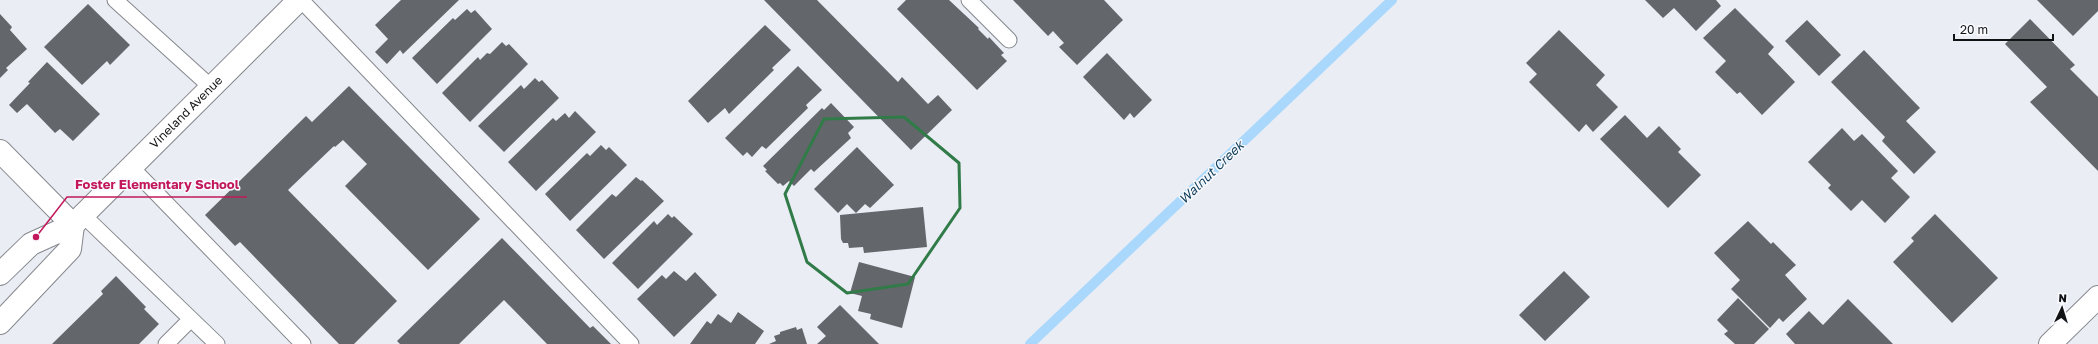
<svg xmlns="http://www.w3.org/2000/svg" width="2098" height="344" font-family="'Golos Text',sans-serif">
	<style>
		.lines { fill: none; stroke-linecap: round; stroke-linejoin: round }
		.stream { stroke: #aad8fc; stroke-width: 10 }
		.building { fill: #63666b }
		.service-casing { stroke: #85888d; stroke-width: 17 }
		.minor-casing { stroke: #85888d; stroke-width: 24 }
		.tertiary-casing { stroke: #85888d; stroke-width: 24 }
		.service { stroke: #fff; stroke-width: 15 }
		.minor { stroke: #fff; stroke-width: 22 }
		.tertiary { stroke: #fff; stroke-width: 22 }
		.marked { fill: none; stroke: #317b49; stroke-width: 3; stroke-linejoin: round }
		.labels { text-anchor: middle; stroke-width: 3; stroke-linejoin: round; paint-order: stroke }
		.street-label { font-size: 12px; fill: #111214; stroke: #f8fafe }
		.water-label { font-size: 13px; font-style: italic; fill: #103e5b; stroke: #f8fafe }
		.leader { fill: none; stroke: #c2185b; stroke-width: 1.5 }
		.callout-dot { fill: #c2185b; stroke: #f8fafe; stroke-width: 1.5 }
		.callout-label { font-size: 13px; text-anchor: middle; font-weight: bold; fill: #c2185b; stroke: #f8fafe; stroke-width: 3; stroke-linejoin: round; paint-order: stroke }
	</style>
	<rect width="100%" height="100%" fill="#eaedf3"/>
	<g class="lines">
		<path class="stream" d="M 1030,344 L 1392,0"/>
	</g>
	<path class="building" d="M 401,0 L 459,0 L 403,54 L 400,50 L 387,64 L 375,52 L 388,39 L 375,25 Z
		M 764,0 L 817,0 L 898,82 L 902,77 L 928,104 L 938,95 L 952,110 L 911,150 Z
		M 906,0 L 949,0 L 979,28 L 978,29 L 988,39 L 989,37 L 1004,53 L 1001,55 L 1007,61 L 977,90 L 897,9 Z
		M 1013,0 L 1104,0 L 1123,20 L 1077,65 L 1059,47 L 1064,43 L 1053,31 L 1048,36 Z
		M 1645,0 L 1716,0 L 1721,6 L 1696,31 L 1674,8 L 1663,18 Z
		M 2037,0 L 2098,0 L 2098,11 L 2073,36 Z
		M 88,4 L 130,45 L 110,65 L 107,61 L 82,85 L 44,47 Z
		M 1735,8 L 1774,47 L 1768,54 L 1795,82 L 1762,115 L 1740,92 L 1737,94 L 1715,72 L 1726,61 L 1703,38 Z
		M 467,9 L 471,13 L 475,10 L 492,29 L 437,84 L 412,58 L 453,18 L 455,20 Z
		M 0,14 L 12,27 L 10,30 L 27,49 L 6,68 L 8,70 L 0,78 Z
		M 2030,19 L 2075,65 L 2070,69 L 2098,97 L 2098,171 L 2030,102 L 2047,87 L 2005,44 Z
		M 1807,20 L 1841,55 L 1819,76 L 1785,41 Z
		M 765,25 L 791,50 L 772,68 L 774,70 L 729,114 L 725,108 L 708,123 L 688,101 Z
		M 1559,30 L 1605,75 L 1596,85 L 1618,107 L 1593,132 L 1586,124 L 1579,132 L 1529,82 L 1537,74 L 1526,63 Z
		M 502,42 L 506,46 L 509,44 L 528,64 L 470,122 L 442,93 L 478,57 L 480,60 L 487,53 L 490,54 Z
		M 1864,50 L 1920,108 L 1906,121 L 1936,152 L 1914,174 L 1882,141 L 1885,137 L 1831,82 Z
		M 1107,53 L 1152,100 L 1134,118 L 1130,113 L 1124,120 L 1083,77 Z
		M 47,62 L 100,114 L 73,141 L 60,129 L 55,133 L 27,104 L 17,113 L 9,105 L 30,83 L 28,82 Z
		M 798,66 L 822,90 L 806,105 L 808,108 L 766,149 L 762,146 L 752,157 L 747,152 L 743,156 L 725,138 Z
		M 535,78 L 539,82 L 542,80 L 559,98 L 504,152 L 478,126 L 521,85 L 524,89 Z
		M 349,86 L 480,219 L 428,270 L 345,186 L 367,164 L 343,140 L 335,147 L 334,146 L 288,190 L 397,301 L 354,344 L 339,344 L 240,242 L 235,246 L 205,215 L 306,116 L 312,122 Z
		M 831,103 L 854,127 L 848,133 L 851,138 L 814,172 L 811,169 L 794,186 L 789,181 L 783,186 L 780,183 L 778,184 L 765,171 L 767,170 L 763,166 L 822,108 L 824,110 Z
		M 575,111 L 596,132 L 536,191 L 508,162 L 553,118 L 556,121 L 565,113 L 569,118 Z
		M 1625,115 L 1647,138 L 1659,126 L 1681,149 L 1678,152 L 1701,175 L 1668,208 L 1600,139 Z
		M 1842,128 L 1854,141 L 1862,134 L 1898,171 L 1891,178 L 1910,197 L 1885,223 L 1862,200 L 1851,211 L 1828,188 L 1831,185 L 1808,162 Z
		M 601,145 L 606,150 L 609,147 L 627,165 L 570,221 L 545,194 L 587,153 L 590,156 Z
		M 857,147 L 894,185 L 870,208 L 865,204 L 856,213 L 847,204 L 838,213 L 814,189 Z
		M 636,177 L 641,181 L 642,180 L 664,201 L 604,259 L 576,230 L 612,194 L 616,197 Z
		M 923,207 L 927,247 L 864,253 L 863,247 L 849,248 L 848,243 L 843,243 L 841,239 L 840,215 Z
		M 668,214 L 672,218 L 674,216 L 693,234 L 638,289 L 612,263 L 654,221 L 657,225 Z
		M 1935,214 L 1998,278 L 1952,323 L 1893,262 L 1914,241 L 1911,238 Z
		M 1748,221 L 1771,244 L 1773,242 L 1796,265 L 1785,275 L 1807,299 L 1783,322 L 1779,318 L 1770,328 L 1731,289 L 1740,280 L 1714,253 Z
		M 502,238 L 590,328 L 593,326 L 611,344 L 547,344 L 504,300 L 459,344 L 400,344 L 397,341 Z
		M 859,262 L 915,277 L 902,328 L 870,319 L 871,314 L 858,311 L 862,296 L 850,293 Z
		M 674,271 L 686,281 L 695,272 L 717,295 L 674,337 L 637,299 L 662,275 L 666,279 Z
		M 1564,271 L 1590,297 L 1545,341 L 1519,315 Z
		M 116,276 L 146,307 L 144,309 L 159,324 L 139,344 L 52,344 L 103,294 L 101,291 Z
		M 1738,298 L 1769,329 L 1754,344 L 1735,344 L 1724,334 L 1728,331 L 1717,320 Z
		M 1848,299 L 1893,344 L 1795,344 L 1786,334 L 1809,311 L 1823,325 Z
		M 840,305 L 879,344 L 817,344 L 826,336 L 817,327 Z
		M 738,312 L 764,331 L 755,344 L 690,344 L 707,321 L 711,324 L 718,314 L 731,323 Z
		M 796,327 L 797,330 L 802,328 L 807,344 L 769,344 L 776,341 L 774,336 L 780,334 L 780,332 Z"/>
	<g class="lines">
		<g class="service-casing">
			<path id="service" d="M 115,0 L 211,87
				M 301,0 L 631,344
				M 969,0 L 1009,40
				M 131,167 L 303,344
				M 83,215 L 217,344
				M 166,344 L 191,319"/>
		</g>
		<g class="minor-casing">
			<path id="minor" d="M 0,151 L 73,225
				M 2050,344 L 2098,297"/>
		</g>
		<g class="tertiary-casing">
			<g id="tertiary">
				<path id="s1" d="M 0,274 L 31,244 L 73,225 L 299,0"/>
				<path d="M 0,323 L 70,249 L 73,225"/>
			</g>
		</g>
		<use href="#service" class="service"/>
		<use href="#minor" class="minor"/>
		<use href="#tertiary" class="tertiary"/>
	</g>
	<path class="marked" d="M 904,117 L 959,163 L 960,208 L 908,284 L 847,293 L 807,262 L 785,194 L 824,119 Z"/>
	<g class="labels">
		<g class="street-label">
			<text dy="4" stroke="none"><textPath href="#s1" startOffset="249">Vineland Avenue</textPath></text>
		</g>
		<g class="water-label">
			<text transform="translate(1211 172) rotate(-44)" y="5">Walnut Creek</text>
		</g>
	</g>
	<path class="leader" d="M36 237L67 197H247"/>
	<circle class="callout-dot" cx="36" cy="237" r="4"/>
	<g class="callout-label">
		<text x="157" y="189">Foster Elementary School</text>
	</g>
	<g transform="translate(2062 308) rotate(4)" stroke="#f8fafe" stroke-width="3" paint-order="stroke">
	<path d="M0-3L7 15L0 10L-7 15Z" fill="#111214"/>
	<text y="-6" font-size="11" font-weight="bold" text-anchor="middle" fill="#111214">N</text>
	</g>
	<path d="M1954 34v6h99v-6" fill="none" stroke="#111214" stroke-width="2"/>
	<text x="1960" y="34" font-size="12" fill="#111214" stroke="#f8fafe" stroke-width="3" paint-order="stroke">20 m</text>
</svg>
